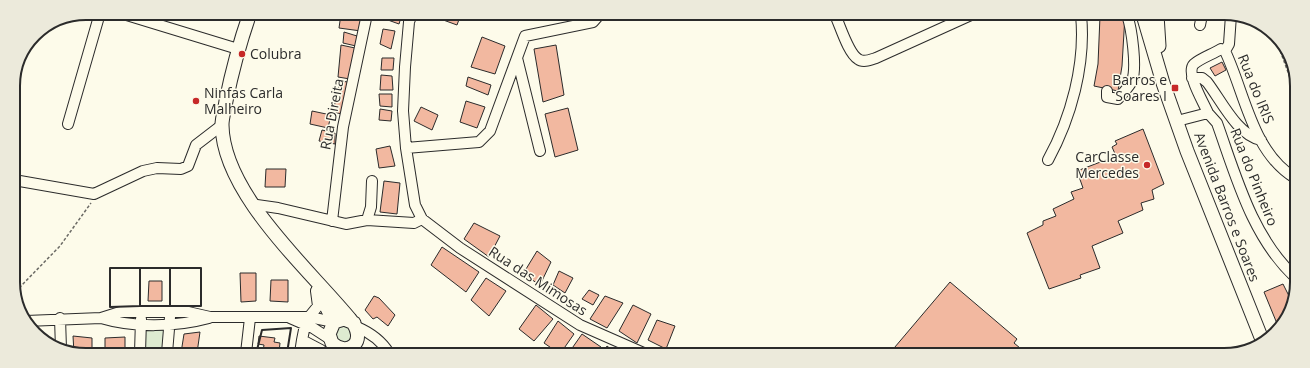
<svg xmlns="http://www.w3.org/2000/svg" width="1310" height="368" font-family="'Open Sans',sans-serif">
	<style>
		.green { fill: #deebd1; stroke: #74746e }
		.building { fill: #f2b8a0; stroke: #2b2b2b }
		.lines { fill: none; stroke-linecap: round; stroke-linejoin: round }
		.minor-casing { stroke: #2b2b2b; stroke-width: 12 }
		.major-casing { stroke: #2b2b2b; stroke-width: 15 }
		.path { stroke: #6a6964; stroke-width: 1.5; stroke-dasharray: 3 2; stroke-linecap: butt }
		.minor { stroke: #fdfbea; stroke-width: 10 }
		.major { stroke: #fdfbea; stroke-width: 13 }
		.wall { stroke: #2b2b2b; stroke-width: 2 }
		.poi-dot { fill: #c62828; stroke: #fdfbea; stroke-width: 1.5 }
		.labels { text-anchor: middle; stroke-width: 3; stroke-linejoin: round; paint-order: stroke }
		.poi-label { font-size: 14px; fill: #2b2b2b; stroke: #fdfbea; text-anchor: start }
		.street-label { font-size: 14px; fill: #2b2b2b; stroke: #fdfbea }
		.rim { fill: none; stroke: #2b2b2b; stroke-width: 2 }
	</style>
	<rect width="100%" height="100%" fill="#fdfbea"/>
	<path class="green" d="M 339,325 L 348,325 L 352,338 L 345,343 L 336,339 L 335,330 Z
		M 145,330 L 165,330 L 163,353 L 144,353 Z"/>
	<path class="building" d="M 341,14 L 363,14 L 361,31 L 339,28 Z
		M 375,14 L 402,14 L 399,24 L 374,15 Z
		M 437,14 L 461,14 L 457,25 L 435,17 Z
		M 1125,15 L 1122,66 L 1118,91 L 1094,86 L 1098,64 L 1100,16 Z
		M 383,29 L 395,31 L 391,49 L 380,44 Z
		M 344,32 L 357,36 L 356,46 L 343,43 Z
		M 482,37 L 505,46 L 495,74 L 471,67 Z
		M 341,45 L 355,48 L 350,79 L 338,77 Z
		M 556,45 L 564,95 L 543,102 L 534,49 Z
		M 382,58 L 394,58 L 393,70 L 381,70 Z
		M 1222,62 L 1226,70 L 1215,76 L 1210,68 Z
		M 381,75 L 392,76 L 393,90 L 380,90 Z
		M 468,77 L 491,85 L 488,95 L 466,86 Z
		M 340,81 L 348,82 L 342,114 L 333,112 Z
		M 379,94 L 392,94 L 392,107 L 380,106 Z
		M 466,101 L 485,107 L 477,128 L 460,122 Z
		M 421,107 L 438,115 L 432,130 L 414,121 Z
		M 568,108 L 578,150 L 555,157 L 545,114 Z
		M 380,109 L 392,111 L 391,121 L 379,120 Z
		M 312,111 L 331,115 L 328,128 L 310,124 Z
		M 1143,129 L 1164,184 L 1152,190 L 1154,199 L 1141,203 L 1143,210 L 1118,221 L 1123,233 L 1092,246 L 1100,268 L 1080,275 L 1081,278 L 1049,289 L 1027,233 L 1043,225 L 1043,221 L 1056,216 L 1053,209 L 1074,199 L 1071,192 L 1083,188 L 1077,171 L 1116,156 L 1112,147 L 1117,144 L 1115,141 Z
		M 322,130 L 335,133 L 335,144 L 319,141 Z
		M 390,146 L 395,166 L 379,168 L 376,149 Z
		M 266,169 L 286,169 L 285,187 L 265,187 Z
		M 384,181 L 400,183 L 397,214 L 380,212 Z
		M 474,223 L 500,236 L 489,257 L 464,239 Z
		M 442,247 L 479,272 L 466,292 L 431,265 Z
		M 537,251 L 551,262 L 540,285 L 523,274 Z
		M 559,271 L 573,278 L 565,293 L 553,285 Z
		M 240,273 L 256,273 L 256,301 L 241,302 Z
		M 486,278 L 506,291 L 489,316 L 471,300 Z
		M 271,280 L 288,280 L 288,302 L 270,301 Z
		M 149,281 L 162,281 L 162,301 L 148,301 Z
		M 950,282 L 1017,339 L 1014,343 L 1020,348 L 1015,354 L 889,354 Z
		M 1283,284 L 1293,304 L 1278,326 L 1264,292 Z
		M 589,290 L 599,295 L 593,305 L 582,299 Z
		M 374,296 L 379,298 L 395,315 L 388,326 L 377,317 L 373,319 L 365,310 Z
		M 605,296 L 623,303 L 607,328 L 590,319 Z
		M 536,305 L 553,319 L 534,341 L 519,329 Z
		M 633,305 L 651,314 L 637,343 L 619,331 Z
		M 657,320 L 675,326 L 666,349 L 648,340 Z
		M 558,321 L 574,334 L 560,354 L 544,343 Z
		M 200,332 L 197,353 L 181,353 L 184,334 Z
		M 582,334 L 601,347 L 597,354 L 568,354 Z
		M 73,336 L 92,338 L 92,353 L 74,353 Z
		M 259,336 L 275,338 L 274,342 L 280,343 L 279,352 L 263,351 L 264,345 L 258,344 Z
		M 125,337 L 125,353 L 105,353 L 105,338 Z
		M 607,346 L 617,354 L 602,354 Z"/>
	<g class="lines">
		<g class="minor-casing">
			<path id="minor" d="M 120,13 L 238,49
				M 412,14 L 409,22 L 405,67 L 403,111 L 406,148 L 415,205 L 422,219 L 460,248 L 580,325 L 646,354
				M 835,15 C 840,25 848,53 858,59 C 863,63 870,60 876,58 L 971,15
				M 1200,25 L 1202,15
				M 1225,51 C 1245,93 1252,152 1295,178
				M 1225,51 L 1229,44 L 1231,15
				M 517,58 L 540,151
				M 1192,78 L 1202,78 L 1207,82 C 1221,100 1237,135 1261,140
				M 1107,91 L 1107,97 L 1118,99 C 1122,94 1129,87 1132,81 C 1137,68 1132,29 1127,15
				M 1208,113 C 1204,103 1185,73 1194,64 C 1201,58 1213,54 1221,49 L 1225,51
				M 1177,121 L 1208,113 L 1217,123 C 1236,176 1252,237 1295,277
				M 68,124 L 100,13
				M 406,148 L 479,142 L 490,131 L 525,36 L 593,22 L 600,14
				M 1048,160 C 1071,118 1086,64 1081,15
				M 14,180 L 94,194 L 143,171 L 157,168 L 181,169 L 188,166 L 196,145 L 222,125
				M 251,204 L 278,208 L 346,224 L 367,220 L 414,223 L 422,219
				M 367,220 L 371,207 L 372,181
				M 332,221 L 343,127 L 367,14
				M 309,317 L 318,306 L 316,291
				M 60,318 L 61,349
				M 101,318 C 134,328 176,327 209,318
				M 290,318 L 313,328 L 330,339
				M 26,321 L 101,318 L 120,312 L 188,312 L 210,317 L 309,317 L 334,322
				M 305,325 L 302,340 L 321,350 L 324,353
				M 357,327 C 371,333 381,340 389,353
				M 140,353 L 141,319
				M 167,353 L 170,317
				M 246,353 L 250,318
				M 300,353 L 302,340"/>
		</g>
		<g class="major-casing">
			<path id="major" d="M 250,13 C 240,42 232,71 226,101 C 225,109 222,117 222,125 C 223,194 308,268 350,319 C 369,341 348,358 332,343 L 329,334 L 334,322 L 344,319 L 354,323
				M 1143,15 L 1163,83 L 1187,151 L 1263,342
				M 1157,15 L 1159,46
				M 318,290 L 334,322"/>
		</g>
		<path class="path" d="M 1279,41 L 1281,53 L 1296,94
			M 14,288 L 20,287 L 60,246 L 91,203"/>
		<use href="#minor" class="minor"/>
		<use href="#major" class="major"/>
		<path class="wall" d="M 110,268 L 140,268 L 140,306 L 110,307 Z
			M 140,268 L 170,268 L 170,306 L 140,306 Z
			M 170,268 L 201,268 L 201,306 L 170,306 Z
			M 263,351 L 257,350 L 262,330 L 291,328 L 287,353 L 279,352"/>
	</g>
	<g class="poi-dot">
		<circle cx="242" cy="54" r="4"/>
		<rect x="1171" y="84" width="8" height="8" rx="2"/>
		<circle cx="196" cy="101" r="4"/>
		<circle cx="1147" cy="165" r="4"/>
	</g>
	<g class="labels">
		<g class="poi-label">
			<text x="250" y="59">Colubra</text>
			<text x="1167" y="85" text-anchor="end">Barros e<tspan x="1167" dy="16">Soares I</tspan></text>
			<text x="204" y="98">Ninfas Carla<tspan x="204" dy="16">Malheiro</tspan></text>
			<text x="1139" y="162" text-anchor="end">CarClasse<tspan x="1139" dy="16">Mercedes</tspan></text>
		</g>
		<g class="street-label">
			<text transform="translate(1256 89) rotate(68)" y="5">Rua do IRIS</text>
			<text transform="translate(332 114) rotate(-79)" y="5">Rua Direita</text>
			<text transform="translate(1254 177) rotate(68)" y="5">Rua do Pinheiro</text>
			<text transform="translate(1227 207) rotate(69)" y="5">Avenida Barros e Soares</text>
			<text transform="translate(538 281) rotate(33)" y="5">Rua das Mimosas</text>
		</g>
	</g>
	<path d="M0 0H1310V368H0ZM86 20H1224A66 66 0 0 1 1290 86V282A66 66 0 0 1 1224 348H86A66 66 0 0 1 20 282V86A66 66 0 0 1 86 20Z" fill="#eceadb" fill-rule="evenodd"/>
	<path class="rim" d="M86 20H1224A66 66 0 0 1 1290 86V282A66 66 0 0 1 1224 348H86A66 66 0 0 1 20 282V86A66 66 0 0 1 86 20Z"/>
</svg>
